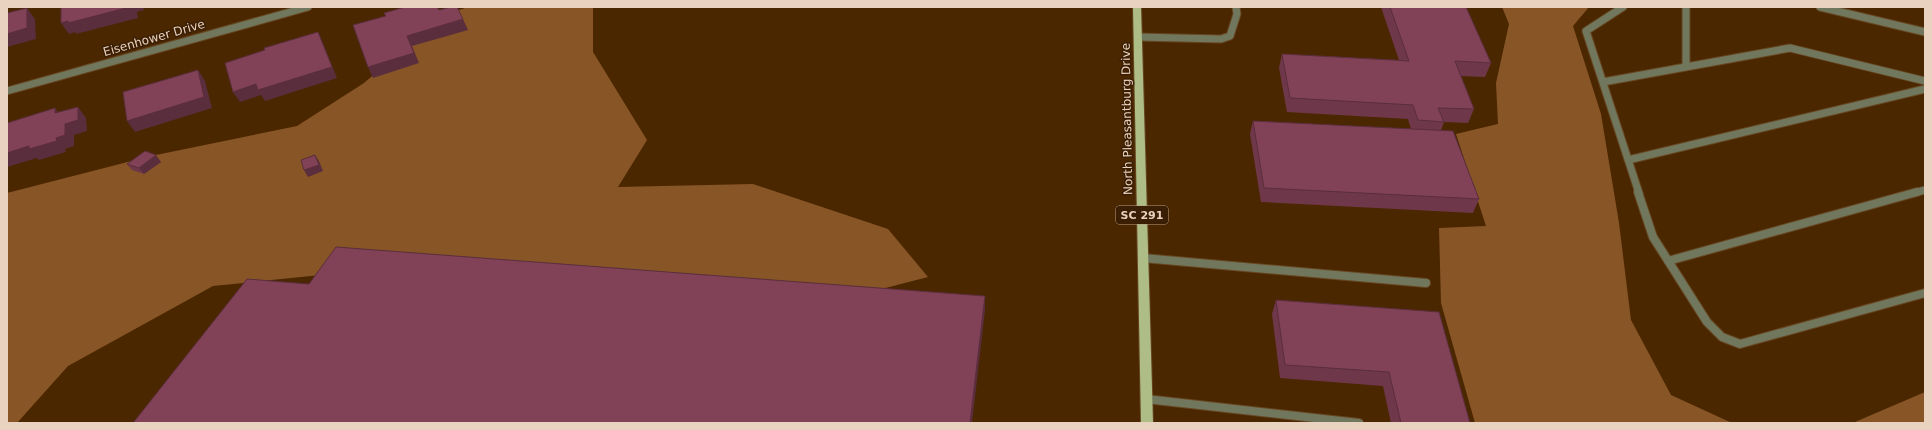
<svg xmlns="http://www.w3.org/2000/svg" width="1932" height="430" font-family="'DejaVu Sans',sans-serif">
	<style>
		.forest { fill: #885626 }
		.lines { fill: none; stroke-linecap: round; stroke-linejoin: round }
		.lane-far1-casing { stroke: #674622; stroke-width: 9 }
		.lane-casing { stroke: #674622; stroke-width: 10 }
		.street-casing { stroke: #674622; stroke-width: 9 }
		.primary-casing { stroke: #674622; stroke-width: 2 }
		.lane-far1 { stroke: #70775c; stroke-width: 7 }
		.lane { stroke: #70775c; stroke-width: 8 }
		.street { stroke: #70775c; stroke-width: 7 }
		.primary { fill: #adbd85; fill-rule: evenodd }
		.wall { fill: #6f384a }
		.shaded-wall { fill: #5a2e3c }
		.building { fill: #814156; stroke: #5a2e3c }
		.labels { text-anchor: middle; stroke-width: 3; stroke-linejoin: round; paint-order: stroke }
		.shield { fill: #3b1f04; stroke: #b59c87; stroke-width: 1 }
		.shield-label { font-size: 11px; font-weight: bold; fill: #e9d2bf }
		.street-label { font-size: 12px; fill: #e9d2bf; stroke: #3b1f04 }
	</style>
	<rect width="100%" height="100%" fill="#4b2700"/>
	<path class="forest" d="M 468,7 L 593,7 L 593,52 L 647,140 L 618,187 L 753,184 L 888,229 L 928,277 L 835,301 L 440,263 L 213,286 L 68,366 L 17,423 L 7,423 L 7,193 L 151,156 L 297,126 L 364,83 L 444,15 Z
		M 1502,7 L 1589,7 L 1573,26 L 1601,114 L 1619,223 L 1631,320 L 1671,395 L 1732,423 L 1475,423 L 1441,303 L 1439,228 L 1486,226 L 1456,134 L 1498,124 L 1496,83 L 1509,24 Z
		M 1925,392 L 1925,423 L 1822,423 L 1855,422 Z"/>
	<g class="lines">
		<g class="lane-far1-casing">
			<path id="lane-far1" d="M 1623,7 L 1586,31 L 1639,193
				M 1686,7 L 1686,67
				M 1138,37 L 1221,39 L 1230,36 L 1237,14 L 1236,7
				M 1603,82 L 1790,48 L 1925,81
				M 1628,160 L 1925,89
				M 1914,193 L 1925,190"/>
		</g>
		<g class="lane-casing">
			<path id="lane" d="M 1638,192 L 1653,237 L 1707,322 L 1722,337 L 1740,344 L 1925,293
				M 1143,258 L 1426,283
				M 1668,261 L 1917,192
				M 1146,399 L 1359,423"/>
		</g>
		<g class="street-casing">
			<path id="street" d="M 1820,7 L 1925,32
				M 7,91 L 308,7"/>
		</g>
		<g class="primary-casing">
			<path id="primary" d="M 1133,7 L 1141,7 L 1153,423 L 1141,423 Z"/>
		</g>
		<use href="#lane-far1" class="lane-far1"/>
		<use href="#lane" class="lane"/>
		<use href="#street" class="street"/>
		<use href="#primary" class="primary"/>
	</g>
	<path class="wall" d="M 1381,7 L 1466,7 L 1491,63 L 1485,77 L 1460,76 L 1474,109 L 1468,123 L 1444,122 L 1441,130 L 1479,199 L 1473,213 L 1261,202 L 1250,134 L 1253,121 L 1411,129 L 1408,119 L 1287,112 L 1279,68 L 1282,54 L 1399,60 Z
		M 161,162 L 144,174 L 132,170 L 127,164 Z
		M 1276,300 L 1470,423 L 1391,423 L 1383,386 L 1280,378 L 1272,314 Z"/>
	<path class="shaded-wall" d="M 130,7 L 143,7 L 144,10 L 137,12 L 138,18 L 76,34 L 75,32 L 69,34 L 61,23 Z
		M 27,8 L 35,19 L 36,39 L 7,47 L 7,34 Z
		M 463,19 L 468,30 L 412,46 L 419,63 L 373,78 L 368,67 L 407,36 Z
		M 318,32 L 323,43 L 337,78 L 265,101 L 261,95 L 240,102 L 233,92 L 256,84 Z
		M 198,70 L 205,81 L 212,108 L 135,132 L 127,121 Z
		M 78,107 L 86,118 L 87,131 L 74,135 L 74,146 L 65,149 L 66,152 L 39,160 L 37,158 L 7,167 L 7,153 L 56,138 Z
		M 55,108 L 63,119 L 55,113 Z
		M 156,155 L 161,162 L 144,174 L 139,168 Z
		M 315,155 L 319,161 L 323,171 L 308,177 L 304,170 Z
		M 985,296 L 985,311 L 972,423 L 970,423 Z"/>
	<path class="building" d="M 61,7 L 130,7 L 68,23 L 68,21 L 61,23 Z
		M 405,7 L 437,7 L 439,10 L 450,7 L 457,7 L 463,19 L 407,36 L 414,53 L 368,67 L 353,25 L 386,16 L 384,13 Z
		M 1390,7 L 1466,7 L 1491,63 L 1455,61 L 1474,109 L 1438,108 L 1444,122 L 1418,120 L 1413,105 L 1290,98 L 1282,54 L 1409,61 Z
		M 27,8 L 27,28 L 7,34 L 7,13 Z
		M 318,32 L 332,67 L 258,90 L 256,84 L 233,92 L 225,63 L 265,50 L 264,48 Z
		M 198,70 L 204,97 L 127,121 L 123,92 Z
		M 78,107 L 78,120 L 65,124 L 65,135 L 56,138 L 57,141 L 29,149 L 29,146 L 7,153 L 7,123 L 55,108 L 55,113 Z
		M 1253,121 L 1453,131 L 1479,199 L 1264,188 Z
		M 145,151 L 156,155 L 139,168 L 127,164 Z
		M 315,155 L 319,165 L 304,170 L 301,160 Z
		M 336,247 L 985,296 L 970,423 L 133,423 L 247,279 L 309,284 Z
		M 1276,300 L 1439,312 L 1470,423 L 1401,423 L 1389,372 L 1285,365 Z"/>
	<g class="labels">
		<rect class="shield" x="1116" y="206" width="52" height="18" rx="3"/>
		<g class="shield-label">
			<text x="1142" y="219">SC 291</text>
		</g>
		<g class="street-label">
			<text transform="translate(154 38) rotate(-16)" y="4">Eisenhower Drive</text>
			<text transform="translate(1127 119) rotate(-91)" y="4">North Pleasantburg Drive</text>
		</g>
	</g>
	<rect width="1932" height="430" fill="none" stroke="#e9d2bf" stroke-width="16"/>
</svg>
